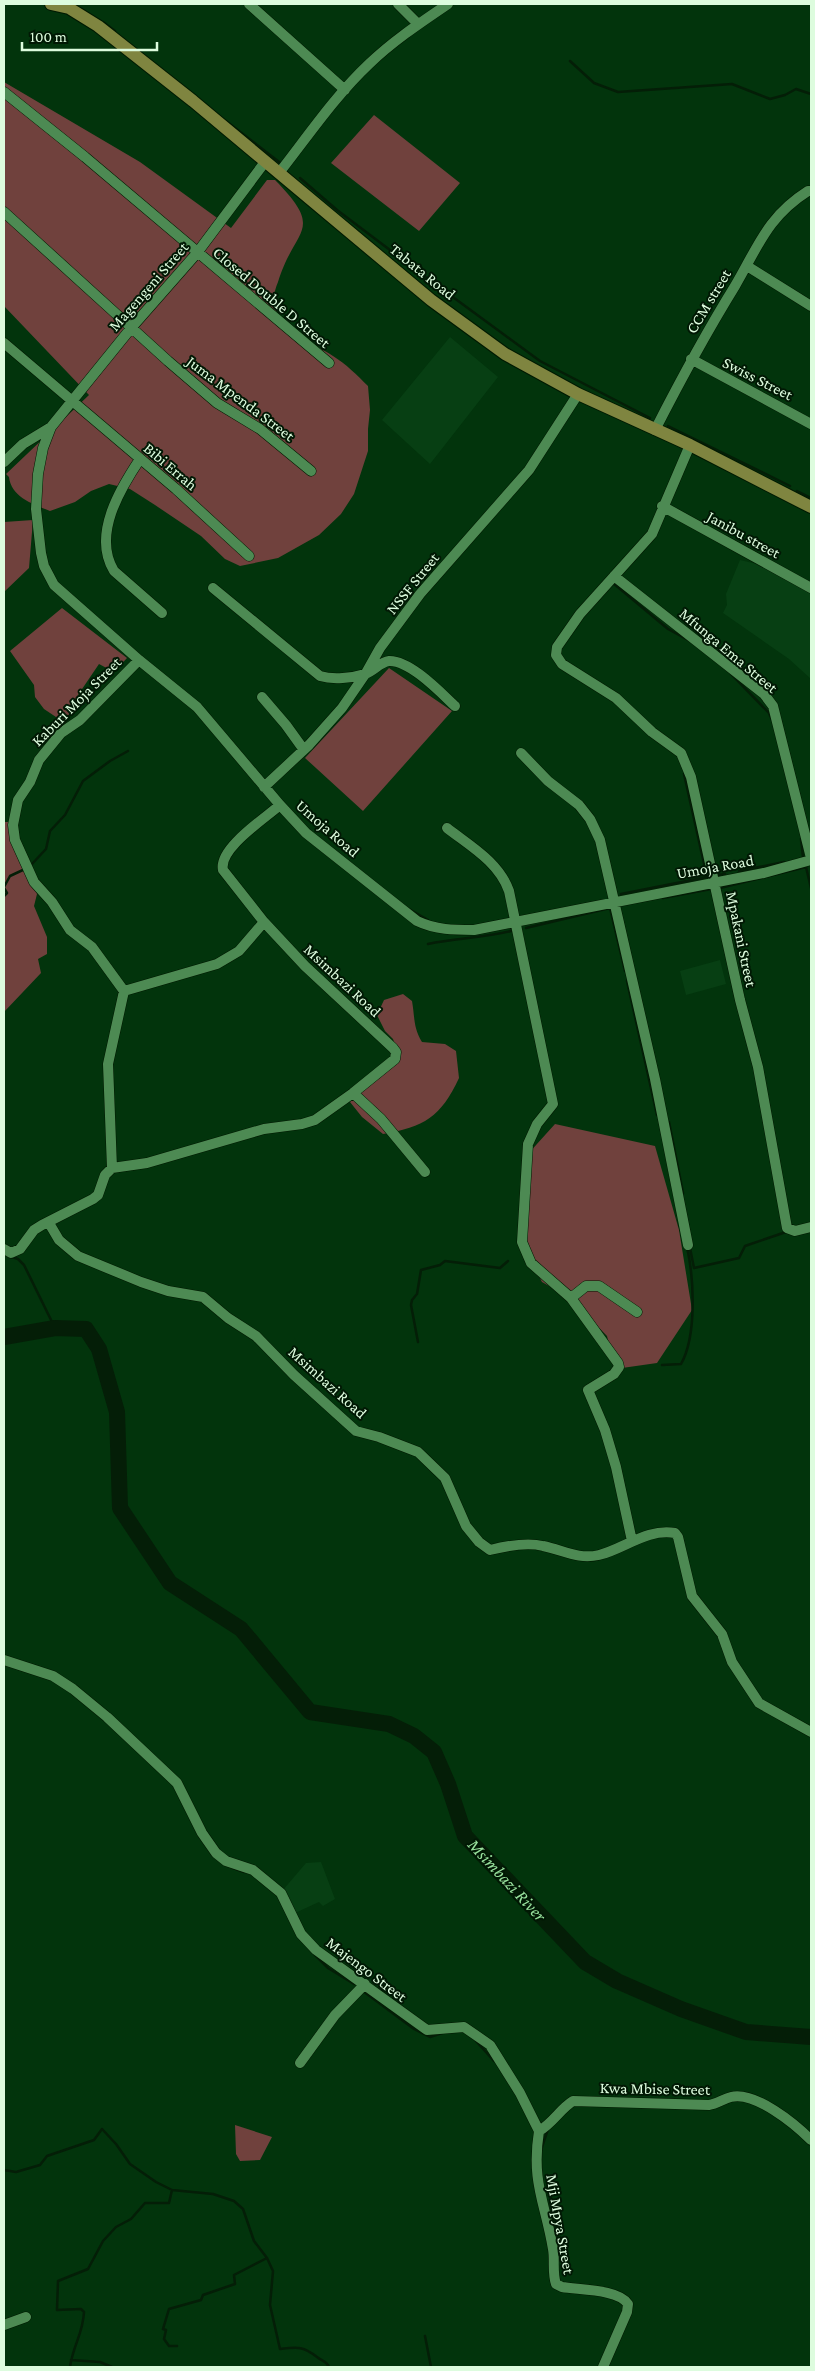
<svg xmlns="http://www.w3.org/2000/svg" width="815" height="2371" font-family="'Crimson Pro',serif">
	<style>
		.built { fill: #073f13 }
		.green { fill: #70413d }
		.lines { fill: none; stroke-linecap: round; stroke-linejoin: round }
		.stream { stroke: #041e07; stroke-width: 2.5 }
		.river { stroke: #041e07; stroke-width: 16 }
		.minor-casing { stroke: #001901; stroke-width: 11 }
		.major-casing { stroke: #001901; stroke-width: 14 }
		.minor { stroke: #4d8a53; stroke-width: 10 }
		.major { stroke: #7f8540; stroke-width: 12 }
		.labels { text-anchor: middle; stroke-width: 4; stroke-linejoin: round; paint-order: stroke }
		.street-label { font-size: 16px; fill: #ddfcde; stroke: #011804 }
		.water-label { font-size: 18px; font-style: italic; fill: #97e09c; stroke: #011804 }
	</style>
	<rect width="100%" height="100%" fill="#02340c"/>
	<path class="built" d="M 450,337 L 498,377 L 430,464 L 382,420 Z
		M 740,560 L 769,567 L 811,594 L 811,679 L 789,659 L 723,613 L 727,605 L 726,594 Z
		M 720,960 L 726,984 L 686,995 L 680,971 Z
		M 321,1862 L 335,1899 L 323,1906 L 319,1902 L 295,1913 L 283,1890 L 306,1863 Z"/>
	<path class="green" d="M 4,82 L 140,162 L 231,228 L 267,180 L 275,180 C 326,232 295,226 278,282 C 275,289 272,300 275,308 C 283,333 314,343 333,356 C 346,364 357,375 368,386 L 370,410 L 368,429 L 368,451 L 354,494 L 341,514 L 319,535 L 278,558 L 240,566 L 225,559 L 201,536 L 155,505 L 130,489 L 109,484 L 91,491 L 75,502 L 50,511 C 33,504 11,497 9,477 L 6,474 L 89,395 L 4,306 Z
		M 374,115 L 460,183 L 419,231 L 331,163 Z
		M 33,520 L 29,568 L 4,592 L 4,522 Z
		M 62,608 L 127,658 L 114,672 L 99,664 L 78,695 L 65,723 L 44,709 L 35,697 L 34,685 L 10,651 Z
		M 389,668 L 452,711 L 363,811 L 305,758 Z
		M 4,822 L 10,822 L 37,894 L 34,906 L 47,937 L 47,954 L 38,959 L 41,973 L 4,1012 Z
		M 403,994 L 412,1001 C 415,1018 413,1027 422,1042 L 445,1044 L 456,1051 L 459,1078 C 441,1117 424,1127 383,1134 L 362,1117 L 350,1102 C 359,1078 385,1071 396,1048 L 393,1039 L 385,1031 L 377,1015 L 384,1000 Z
		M 555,1124 L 655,1146 L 679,1230 L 692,1310 L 657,1363 L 615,1369 L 607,1336 L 570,1298 L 542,1282 L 526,1251 L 527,1155 Z
		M 235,2125 L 272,2137 L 260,2160 L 240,2161 L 236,2154 Z"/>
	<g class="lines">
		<path class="stream" d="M 103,22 L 115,31
			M 570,61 L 594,83 L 618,92 L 732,84 L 770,99 L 785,95 L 796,89 L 811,94
			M 226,121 L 283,165
			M 300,178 L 337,210 L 435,284
			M 446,292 L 540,361 L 650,418
			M 668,426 L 790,486
			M 797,491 L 811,498
			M 613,583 L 668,629 L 690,641
			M 731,674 L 769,713 L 772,720
			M 801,839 L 803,857
			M 31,865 L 46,849 L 50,831 L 65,815 L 83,781 L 110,761 L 128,751
			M 739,871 L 784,862
			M 717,875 L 725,874
			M 4,887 L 10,876 L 25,869
			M 4,888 L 7,893 L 4,896
			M 720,888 L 806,867 L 811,888
			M 621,894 L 707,877 L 684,774
			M 663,898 L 711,889
			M 409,909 L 428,920
			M 526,928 L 610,908 L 625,971
			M 428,944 C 456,938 483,938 511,931
			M 627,981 L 657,1115
			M 669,1122 L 683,1193
			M 690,1248 L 694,1268
			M 12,1257 L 18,1259 L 24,1265 L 55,1328
			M 694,1268 L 739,1258 L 745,1246 L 786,1232
			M 418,1342 L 411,1305 L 412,1300 L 417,1294 L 421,1270 L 440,1265 L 445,1261 L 500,1268 L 508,1261
			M 662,1365 L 681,1364 C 697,1336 694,1278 687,1247
			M 233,1868 L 244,1872
			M 315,1955 L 328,1968 L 354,1984
			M 363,1991 L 414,2029 L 430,2037 L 442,2033
			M 476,2041 L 494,2061
			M 541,2150 L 548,2129
			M 4,2170 L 16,2172 L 40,2165 L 47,2156 L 94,2140 L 102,2129 L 116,2144 L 130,2164 L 156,2182 L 172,2190 L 213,2194 L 234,2201 L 243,2209 L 254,2241 L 267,2258 L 273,2271 L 270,2305 L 280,2349 C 298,2347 303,2346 317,2357 C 323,2362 326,2360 329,2367
			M 425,2336 L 431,2367
			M 177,2346 L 169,2346 L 164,2339 L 166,2330 L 163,2329 L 169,2309 L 201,2300 L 203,2295 L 235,2284 L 234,2275 L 267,2258
			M 71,2360 L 100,2362 L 112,2367
			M 70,2367 C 73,2345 83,2334 84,2312 L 81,2309 L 57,2310 L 58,2281 L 88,2269 L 103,2241 L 116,2227 L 131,2219 L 145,2203 L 169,2203 L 172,2190"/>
		<path class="river" d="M 4,1337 L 55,1328 L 86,1329 L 99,1349 L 117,1412 L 120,1508 L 170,1583 L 241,1629 L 310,1712 L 389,1724 L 414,1736 L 434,1752 L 448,1784 L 465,1836 L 585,1962 L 617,1981 L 681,2009 L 746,2032 L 811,2037"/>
		<g class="minor-casing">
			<path id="minor" d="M 249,4 L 345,90
				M 398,4 L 418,24
				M 4,92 L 85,157 L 329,363
				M 265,162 L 197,253 L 132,327 L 51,427 L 43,448 L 38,474 L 36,509 L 41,553 L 44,566 L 54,585 L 139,660 L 197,707 L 280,805 L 306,833 L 417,921 C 436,930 454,930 474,930 L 764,873 L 811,860
				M 279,173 C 308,136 335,96 369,64 C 393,41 420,23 448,4
				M 4,212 L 168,361 L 217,403 L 260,429 L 311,471
				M 747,266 L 811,306
				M 4,343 L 176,489 L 249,556
				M 691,359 L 811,424
				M 655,430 C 680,381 706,333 735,286 C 758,247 767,217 808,191 L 811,191
				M 690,445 L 652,534 L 580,614 L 557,647 L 556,655 L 562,664 L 616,698 L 652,732 L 681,753 L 691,777 L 740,1000 L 758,1067 L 787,1228 L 795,1231 L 811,1227
				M 140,459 C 120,489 92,535 114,571 L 162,613
				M 4,462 L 23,444 L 51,427
				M 662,506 L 811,588
				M 614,576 L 764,694 L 773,706 L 811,858
				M 213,588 L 320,676 C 333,680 352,678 365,674 C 374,671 380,662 389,661 C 410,660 441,693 455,706
				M 139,660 L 80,720 L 61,733 L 39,760 L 30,782 L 18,800 L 13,825 L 15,840 L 34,882 L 52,902 L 70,930 L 92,947 L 124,991 L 217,964 L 239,951 L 264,922
				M 262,697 L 286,725 L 304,750
				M 521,753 L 548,781 L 579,805 L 590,819 L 600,840 L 655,1079 L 688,1245
				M 264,787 L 309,745 L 342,708 L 366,673 L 380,648 L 420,594 L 529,470 L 578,394
				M 447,828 C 470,846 499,862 509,891 L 553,1104 L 537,1124 L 528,1144 L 522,1242 L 531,1263 L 571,1298 L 618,1363 L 619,1367 L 614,1374 L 588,1390 L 605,1430 L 616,1467 L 632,1541
				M 353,1093 L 381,1119 L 425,1172
				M 112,1168 L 108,1064 L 124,991
				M 49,1223 L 59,1240 L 78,1256 L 141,1282 L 168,1291 L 203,1297 L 228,1318 L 256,1336 L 294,1375 L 356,1431 L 379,1437 L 418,1452 L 445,1478 L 466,1526 L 479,1542 L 490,1550 C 506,1546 527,1542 543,1546 C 563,1550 578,1560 599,1555 C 624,1549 647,1528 675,1533 L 678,1537 L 692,1596 L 722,1634 L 732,1662 L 759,1703 L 811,1732
				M 4,1249 L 11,1253 L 20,1249 L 34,1230 L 42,1225 L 93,1199 L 98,1195 L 105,1175 L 112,1168 L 147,1163 L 264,1129 L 302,1124 L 315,1120 L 353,1093 L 395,1059 L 396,1052 L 393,1048 L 305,966 L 264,922 L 223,870 C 218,849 264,819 280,805
				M 571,1298 L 586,1286 L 599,1286 L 637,1312
				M 4,1660 L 53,1676 L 73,1689 L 107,1717 L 177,1783 L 202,1833 L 216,1853 L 226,1861 L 253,1870 L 281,1893 L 301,1934 L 316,1950 L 427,2030 L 464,2027 L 490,2045 L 520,2093 L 539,2131
				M 300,2063 L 335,2015 L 365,1984
				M 4,2325 L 26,2317
				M 603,2367 L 627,2312 L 628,2304 C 619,2289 578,2290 562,2287 L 556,2284 C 552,2273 555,2260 553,2249 C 545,2202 531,2182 539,2131 C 553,2123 560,2109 573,2101 L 709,2105 C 717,2104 723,2099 731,2097 C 755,2091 795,2124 811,2140"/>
		</g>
		<g class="major-casing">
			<path id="major" d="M 51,4 L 69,8 L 98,26 L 193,101 L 431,300 L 505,354 L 578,394 L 690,445 L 811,507"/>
		</g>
		<use href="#minor" class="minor"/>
		<use href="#major" class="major"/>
	</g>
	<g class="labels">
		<g class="street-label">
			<text transform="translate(423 271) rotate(39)" y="6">Tabata Road</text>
			<text transform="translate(148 286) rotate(-49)" y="6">Magengeni Street</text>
			<text transform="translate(272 297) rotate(40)" y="6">Closed Double D Street</text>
			<text transform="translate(708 301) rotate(-59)" y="6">CCM street</text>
			<text transform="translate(758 378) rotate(27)" y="6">Swiss Street</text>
			<text transform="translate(241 398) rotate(37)" y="6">Juma Mpenda Street</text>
			<text transform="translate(171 466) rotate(40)" y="6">Bibi Errah</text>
			<text transform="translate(744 534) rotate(29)" y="6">Janibu street</text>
			<text transform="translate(412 583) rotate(-51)" y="6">NSSF Street</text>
			<text transform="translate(729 650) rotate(40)" y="6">Mfunga Ema Street</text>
			<text transform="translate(76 701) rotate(-45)" y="6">Kaburi Moja Street</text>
			<text transform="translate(328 828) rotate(41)" y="6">Umoja Road</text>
			<text transform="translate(715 866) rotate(-10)" y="6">Umoja Road</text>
			<text transform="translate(742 939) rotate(78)" y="6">Mpakani Street</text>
			<text transform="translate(343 980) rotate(43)" y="6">Msimbazi Road</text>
			<text transform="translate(328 1382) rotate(42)" y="6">Msimbazi Road</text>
			<text transform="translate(367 1969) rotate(37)" y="6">Majengo Street</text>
			<text transform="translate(655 2088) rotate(1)" y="6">Kwa Mbise Street</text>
			<text transform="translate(561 2224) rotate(80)" y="6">Mji Mpya Street</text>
		</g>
		<g class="water-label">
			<text transform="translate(507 1880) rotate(47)" y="6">Msimbazi River</text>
		</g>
	</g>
	<rect width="815" height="2371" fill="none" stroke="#ddfcde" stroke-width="10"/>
	<path d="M22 42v8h135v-8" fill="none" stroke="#ddfcde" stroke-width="2.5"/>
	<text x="30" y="42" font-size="15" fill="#ddfcde" stroke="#011804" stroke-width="4" paint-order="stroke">100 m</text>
</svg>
